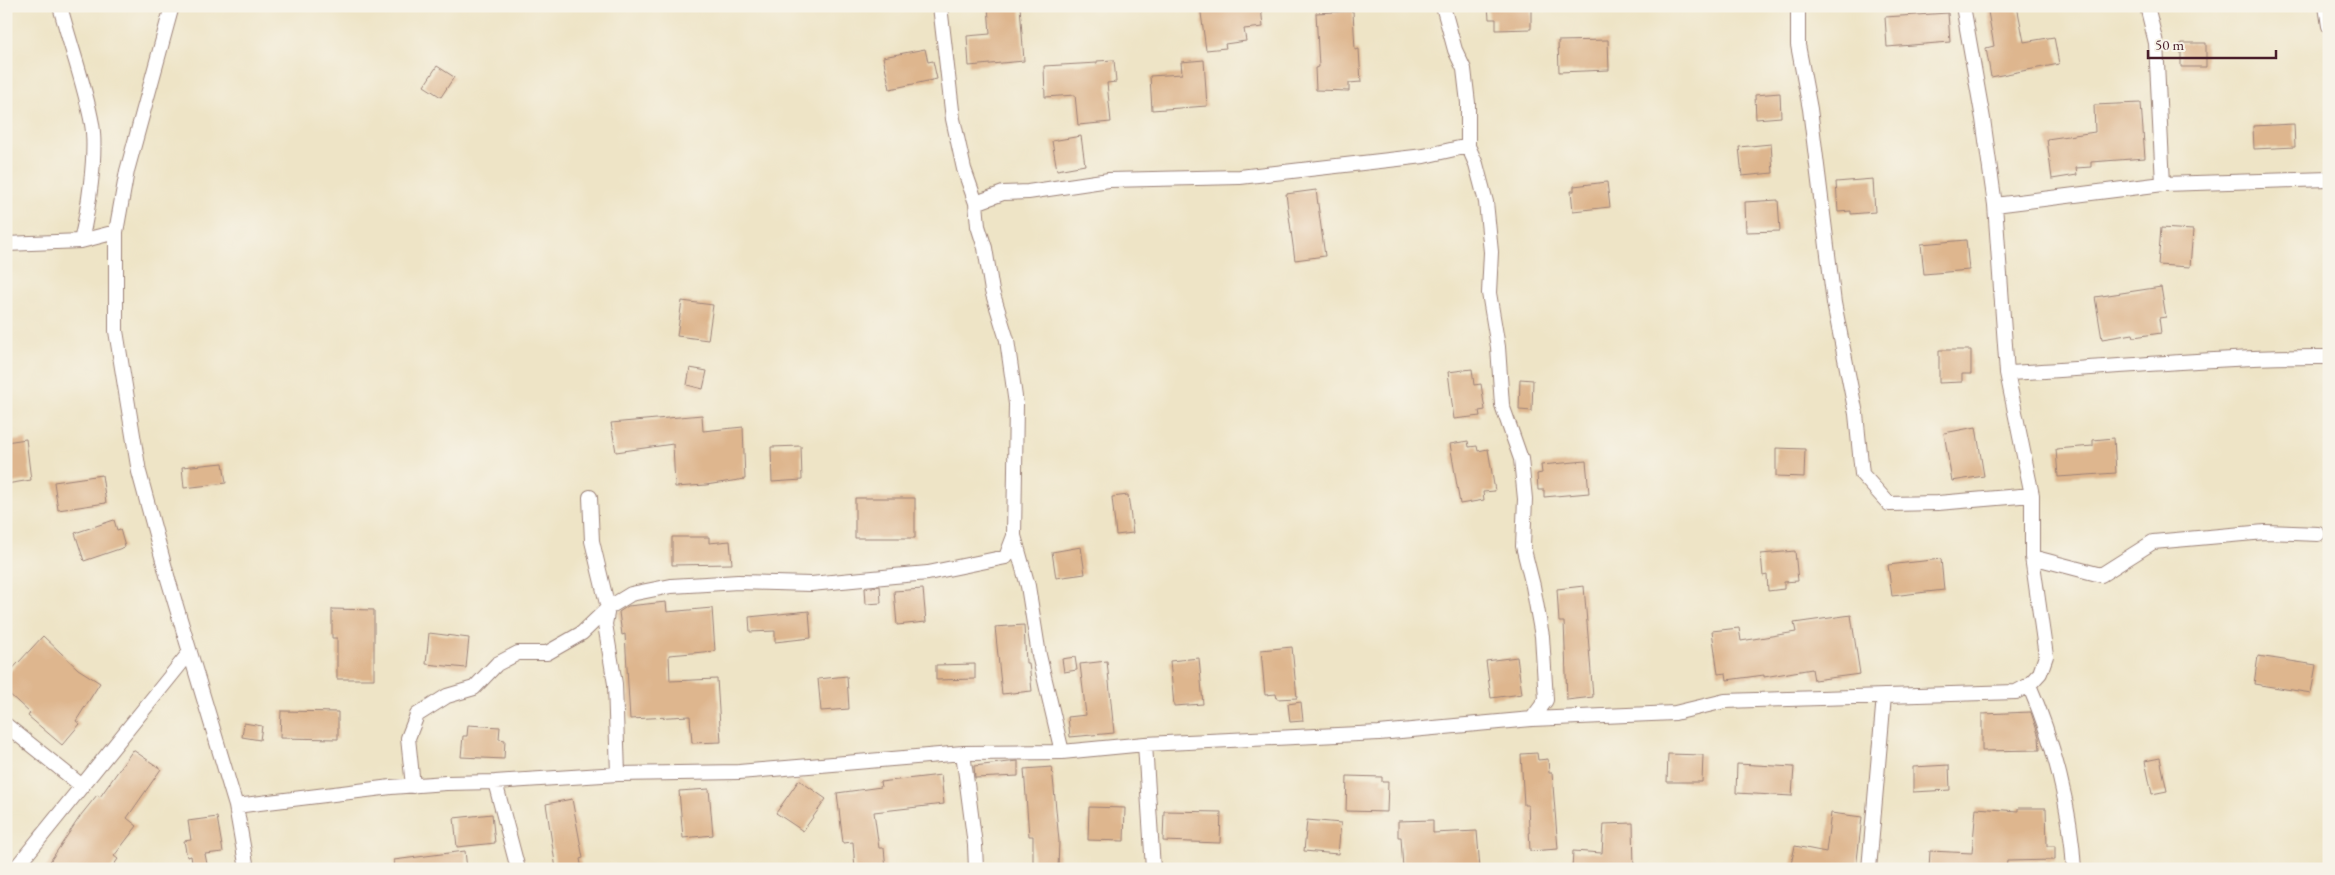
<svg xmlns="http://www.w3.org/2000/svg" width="2335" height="875" font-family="'EB Garamond',serif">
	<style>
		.building { fill: #deb68e }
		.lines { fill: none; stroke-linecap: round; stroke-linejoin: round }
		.street-casing { stroke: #9c8278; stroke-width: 16 }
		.street { stroke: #fff; stroke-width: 14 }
	</style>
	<rect width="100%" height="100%" fill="#f7f3e8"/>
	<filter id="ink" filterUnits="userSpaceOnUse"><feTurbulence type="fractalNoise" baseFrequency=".02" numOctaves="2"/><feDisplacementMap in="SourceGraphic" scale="10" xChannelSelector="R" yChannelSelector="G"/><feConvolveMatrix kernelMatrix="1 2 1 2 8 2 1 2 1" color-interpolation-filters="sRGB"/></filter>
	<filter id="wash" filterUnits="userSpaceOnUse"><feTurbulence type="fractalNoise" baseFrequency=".0096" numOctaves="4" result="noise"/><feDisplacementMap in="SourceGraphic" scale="20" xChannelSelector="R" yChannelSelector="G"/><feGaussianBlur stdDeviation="1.12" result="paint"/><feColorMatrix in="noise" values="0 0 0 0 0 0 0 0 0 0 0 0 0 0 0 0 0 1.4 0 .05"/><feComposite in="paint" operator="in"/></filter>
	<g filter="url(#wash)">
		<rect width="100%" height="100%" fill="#eee4c6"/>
		<g id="blocks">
			<path class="building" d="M 988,6 L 1020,6 L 1024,61 L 969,66 L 967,36 L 990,34 Z
				M 1200,6 L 1261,6 L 1263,27 L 1244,29 L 1246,41 L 1225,44 L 1226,48 L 1206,50 Z
				M 1488,6 L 1531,6 L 1531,29 L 1496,30 L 1496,19 L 1489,19 Z
				M 1987,6 L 2017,6 L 2024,42 L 2054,37 L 2059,64 L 1991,77 L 1986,48 L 1994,46 Z
				M 1353,11 L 1355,50 L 1359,49 L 1361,82 L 1349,83 L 1349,91 L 1316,90 L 1315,68 L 1319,67 L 1316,13 Z
				M 1948,13 L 1950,42 L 1887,47 L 1885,17 Z
				M 1608,40 L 1609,70 L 1559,72 L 1558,41 Z
				M 2181,43 L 2206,43 L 2206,67 L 2181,67 Z
				M 925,49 L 928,62 L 933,61 L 937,79 L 890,89 L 883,57 Z
				M 1114,60 L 1116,82 L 1107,83 L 1111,122 L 1078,125 L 1075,95 L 1045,97 L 1044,66 L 1097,63 L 1097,61 Z
				M 1204,60 L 1207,106 L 1152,110 L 1150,76 L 1182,74 L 1181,62 Z
				M 437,66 L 454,77 L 441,97 L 424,86 Z
				M 1780,93 L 1781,117 L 1756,119 L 1755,95 Z
				M 2141,103 L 2145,158 L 2091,162 L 2091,167 L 2076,168 L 2077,175 L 2052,179 L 2047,139 L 2095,132 L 2094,105 Z
				M 2294,124 L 2295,147 L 2254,149 L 2253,126 Z
				M 1081,136 L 1085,165 L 1057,170 L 1052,141 Z
				M 1771,144 L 1773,173 L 1742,176 L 1739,147 Z
				M 1873,179 L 1875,212 L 1851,214 L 1851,211 L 1838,212 L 1836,182 Z
				M 1607,182 L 1610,207 L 1573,211 L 1571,191 L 1574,191 L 1574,186 Z
				M 1316,190 L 1325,256 L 1295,260 L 1286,194 Z
				M 1778,200 L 1780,231 L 1746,232 L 1745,202 Z
				M 2161,228 L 2193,230 L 2190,267 L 2158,265 Z
				M 1966,240 L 1969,270 L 1924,274 L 1921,244 Z
				M 2161,287 L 2166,317 L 2159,318 L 2161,333 L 2134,337 L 2133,334 L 2102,339 L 2095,297 Z
				M 682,301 L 713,305 L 708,340 L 677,336 Z
				M 1939,350 L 1971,350 L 1971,374 L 1962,374 L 1962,382 L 1939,383 Z
				M 690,368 L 707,371 L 703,389 L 687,385 Z
				M 1472,369 L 1474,385 L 1481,384 L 1485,410 L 1479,411 L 1480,416 L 1454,419 L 1448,372 Z
				M 1520,379 L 1533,380 L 1532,411 L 1519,410 Z
				M 702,415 L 703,431 L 743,427 L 745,479 L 706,485 L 675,487 L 673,444 L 616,452 L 611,423 Z
				M 1976,427 L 1984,476 L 1952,481 L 1944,433 Z
				M 2114,438 L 2116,473 L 2058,477 L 2056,449 L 2093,446 L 2093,440 Z
				M 26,439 L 31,480 L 6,484 L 6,442 Z
				M 1468,441 L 1469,447 L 1477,446 L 1478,451 L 1488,449 L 1495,491 L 1483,492 L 1484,500 L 1460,504 L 1450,444 Z
				M 801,446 L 802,480 L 772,482 L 771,447 Z
				M 1776,448 L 1805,449 L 1804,477 L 1776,476 Z
				M 1586,461 L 1589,493 L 1544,497 L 1544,490 L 1538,490 L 1537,474 L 1542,473 L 1541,465 Z
				M 223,463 L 226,483 L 184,488 L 182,467 Z
				M 102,475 L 106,503 L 58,510 L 54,482 Z
				M 1128,495 L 1133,533 L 1116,535 L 1112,497 Z
				M 855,498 L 915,498 L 915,538 L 855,538 Z
				M 114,520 L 117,530 L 120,529 L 125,547 L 84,561 L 75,533 Z
				M 672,537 L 709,537 L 709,543 L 730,541 L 732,564 L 672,565 Z
				M 1081,547 L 1085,574 L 1056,578 L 1052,552 Z
				M 1795,551 L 1798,581 L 1784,582 L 1784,589 L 1768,591 L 1767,575 L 1763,576 L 1761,554 Z
				M 1941,559 L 1944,590 L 1892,596 L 1888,565 Z
				M 880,586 L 881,603 L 866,604 L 865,588 Z
				M 1584,586 L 1593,697 L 1567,700 L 1564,622 L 1559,622 L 1557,589 Z
				M 923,589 L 926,622 L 897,625 L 894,591 Z
				M 666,602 L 667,612 L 712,608 L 715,651 L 669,655 L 670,681 L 717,679 L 721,742 L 692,743 L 690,716 L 630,719 L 625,634 L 622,635 L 619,612 L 628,606 Z
				M 332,609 L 374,610 L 374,679 L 337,679 L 337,638 L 332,638 Z
				M 809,611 L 811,638 L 775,642 L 775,631 L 750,632 L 749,617 Z
				M 1851,615 L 1860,674 L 1814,680 L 1812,669 L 1764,677 L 1764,675 L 1727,680 L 1726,673 L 1718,674 L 1712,631 L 1739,628 L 1741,641 L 1796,632 L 1794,623 Z
				M 1024,625 L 1026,663 L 1029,663 L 1032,691 L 1002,694 L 995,627 Z
				M 429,633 L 469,638 L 466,668 L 426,664 Z
				M 43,636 L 78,669 L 100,683 L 76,721 L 80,724 L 62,745 L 28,716 L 30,713 L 6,691 L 6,676 Z
				M 1292,647 L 1297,698 L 1277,699 L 1276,694 L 1265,695 L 1261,650 Z
				M 2258,656 L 2316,665 L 2311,693 L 2254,684 Z
				M 1075,657 L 1077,670 L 1064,672 L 1062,659 Z
				M 1517,657 L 1522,694 L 1491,698 L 1486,661 Z
				M 1199,658 L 1203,704 L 1174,706 L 1170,661 Z
				M 1107,661 L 1114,733 L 1070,737 L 1068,717 L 1086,715 L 1080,664 Z
				M 975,664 L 975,679 L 936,680 L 936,665 Z
				M 847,676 L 849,709 L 821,711 L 818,679 Z
				M 1301,702 L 1303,721 L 1290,722 L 1288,704 Z
				M 281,711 L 338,712 L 338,739 L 280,738 Z
				M 2031,712 L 2039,737 L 2040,750 L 1982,751 L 1982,714 Z
				M 244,723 L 262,726 L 260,740 L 242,737 Z
				M 468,725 L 500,727 L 499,739 L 505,740 L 504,759 L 461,757 L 463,736 L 467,736 Z
				M 133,750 L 161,769 L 127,818 L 137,826 L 114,856 L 118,859 L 111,869 L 45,869 L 81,815 L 97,795 L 100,797 Z
				M 1537,753 L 1538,760 L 1548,759 L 1549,773 L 1552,773 L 1558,849 L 1530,851 L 1528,805 L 1524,805 L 1521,754 Z
				M 1668,754 L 1703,755 L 1702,782 L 1667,782 Z
				M 2160,758 L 2167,791 L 2152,794 L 2145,761 Z
				M 1018,761 L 1018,776 L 975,778 L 974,766 Z
				M 1737,764 L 1794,767 L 1792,796 L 1736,793 Z
				M 1949,765 L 1950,790 L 1913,792 L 1913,767 Z
				M 1052,767 L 1059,841 L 1058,869 L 1033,869 L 1033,836 L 1029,836 L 1024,769 Z
				M 941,775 L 944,804 L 874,812 L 879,848 L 884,848 L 886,869 L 855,869 L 853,842 L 843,843 L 837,793 L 881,787 L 880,782 Z
				M 1347,776 L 1382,777 L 1382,782 L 1388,782 L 1387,812 L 1346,811 Z
				M 799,780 L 826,799 L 803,831 L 776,813 Z
				M 709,789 L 713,835 L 683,838 L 679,791 Z
				M 572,799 L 583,858 L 580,859 L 582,869 L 556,869 L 546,804 Z
				M 1089,807 L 1125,808 L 1124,841 L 1088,840 Z
				M 1976,808 L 2018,811 L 2018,808 L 2046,808 L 2047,846 L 2055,846 L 2055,860 L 2007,861 L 2006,869 L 1929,869 L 1930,851 L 1972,853 Z
				M 1164,811 L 1221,812 L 1220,843 L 1163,841 Z
				M 1831,813 L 1862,817 L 1856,869 L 1790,869 L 1795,846 L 1826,852 Z
				M 492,814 L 495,843 L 457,847 L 454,818 Z
				M 217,817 L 223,852 L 205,854 L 208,869 L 193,869 L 191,856 L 187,857 L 184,841 L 191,840 L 188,821 Z
				M 1307,820 L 1341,823 L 1338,854 L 1304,851 Z
				M 1433,820 L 1433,833 L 1477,831 L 1480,869 L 1403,869 L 1401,837 L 1398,837 L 1398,821 Z
				M 1633,823 L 1634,869 L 1572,869 L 1573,851 L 1602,853 L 1604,824 Z
				M 465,851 L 467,869 L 395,869 L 394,860 Z"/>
		</g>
	</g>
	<g filter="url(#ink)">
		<use href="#blocks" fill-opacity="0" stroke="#9c8278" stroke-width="1"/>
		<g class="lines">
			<g class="street-casing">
				<path id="street" d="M 60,6 C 70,45 85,85 92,124 C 97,154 88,211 81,241
					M 172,6 L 127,171 L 116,232 L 116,331 L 139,472 L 168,579 L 236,806 L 247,869
					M 940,6 L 953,119 L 964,169 L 976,203 L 978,226 L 985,248 L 992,291 L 1007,340 L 1016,404 L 1014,536 L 1028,586 L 1039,655 L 1062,752
					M 1443,6 L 1455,50 L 1464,69 L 1468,103 L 1468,146 L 1476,164 L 1486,202 L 1491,252 L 1489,293 L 1498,347 L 1502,405 L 1521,459 L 1525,499 L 1523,546 L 1533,586 L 1542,636 L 1546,700 L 1532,719
					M 1798,6 L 1798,45 L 1810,109 L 1834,303 L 1856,414 L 1862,474 L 1889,504 L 1938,503 L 2032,495
					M 2147,6 L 2156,43 L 2163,184
					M 2326,6 L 2329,26
					M 976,203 L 1003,193 L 1028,192 L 1109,180 L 1240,177 L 1424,156 L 1468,146
					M 1995,205 L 2163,184 L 2329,179
					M 6,244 L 81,241 L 116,232
					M 2007,373 C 2114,368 2221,356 2329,357
					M 590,497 L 592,541 L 608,608 L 605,624 L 615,684 L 618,774
					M 2032,557 L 2101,575 L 2153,542 L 2265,532 L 2318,534
					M 2029,685 C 2053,740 2071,809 2074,869
					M 6,725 L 82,786
					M 1145,744 L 1153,869
					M 963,753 L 975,845 L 976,869
					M 495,782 L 518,869
					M 413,786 L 408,738 L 417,715 L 447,696 L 474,688 L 497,664 L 518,653 L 547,653 L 582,633 L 608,608 L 631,594 L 671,586 L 706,584 L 738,582 L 811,584 L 894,576 L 928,573 L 1006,557 L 1014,536
					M 236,806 L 391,787 L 446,783 L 495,782 L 618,774 L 739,772 L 963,753 L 1062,752 L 1145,744 L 1379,733 L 1532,719 L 1675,713 L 1725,701 L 2016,692 L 2029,685 L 2040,673 L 2046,656 L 2032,557 L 2032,495 L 2007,373 L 1995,205 L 1983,119 L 1963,6
					M 15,869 L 190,652
					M 1869,869 L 1884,696"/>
			</g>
			<use href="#street" class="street"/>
		</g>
	</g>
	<rect width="2335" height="875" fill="none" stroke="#f7f3e8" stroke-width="25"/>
	<path d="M2148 50v8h128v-8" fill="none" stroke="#4a1f2b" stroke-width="2.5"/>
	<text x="2155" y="50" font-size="15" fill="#4a1f2b" stroke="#f7f3e8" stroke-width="4" paint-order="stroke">50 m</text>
</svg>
